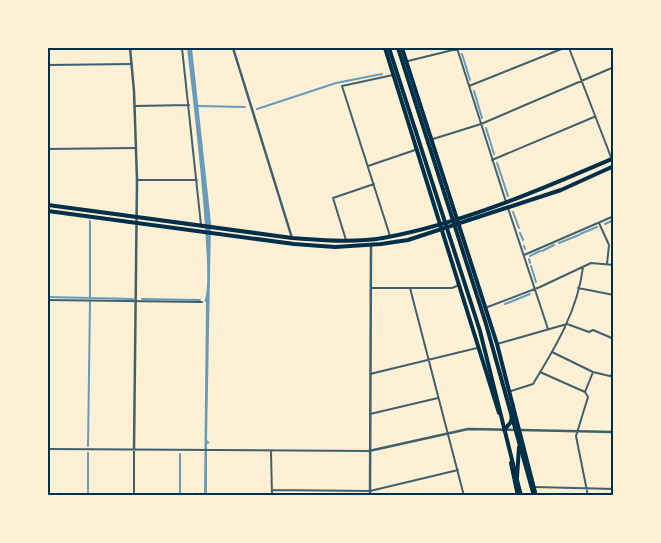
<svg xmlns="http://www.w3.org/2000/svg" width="661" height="543" font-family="Barlow,sans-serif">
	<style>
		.water { fill: #669bbc }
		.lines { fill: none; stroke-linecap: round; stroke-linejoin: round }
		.stream { stroke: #669bbc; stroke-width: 2 }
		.minor { stroke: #3f606c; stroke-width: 2 }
		.tertiary { stroke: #3f606c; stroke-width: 2.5 }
		.primary { stroke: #003049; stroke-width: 4 }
		.trunk { stroke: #003049; stroke-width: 4 }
		.motorway { stroke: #003049; stroke-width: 4 }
		.neatline { fill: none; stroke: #003049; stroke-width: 2 }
	</style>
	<rect width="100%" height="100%" fill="#fdf0d5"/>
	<path class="water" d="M 187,48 L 192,48 L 211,223 L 207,440 L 210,443 L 207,444 L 207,496 L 204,495 L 206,302 L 204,301 C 216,286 191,81 187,48 Z"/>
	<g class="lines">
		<path class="stream" d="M 462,54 L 470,80
			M 474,91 L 482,118
			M 197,106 L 245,107
			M 257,109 L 336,83 L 382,74
			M 486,128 L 494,154
			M 497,163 L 508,196
			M 513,212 L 519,228
			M 605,224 L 614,220
			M 520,233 L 523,240
			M 580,234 L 597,227
			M 559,243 L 579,235
			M 524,246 L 525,249
			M 542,251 L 554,245
			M 530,256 L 540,251
			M 529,259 L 530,263
			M 531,266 L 536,282
			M 48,297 L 133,299
			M 90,298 L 90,221
			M 142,299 L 200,300
			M 505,304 L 530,294
			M 88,446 L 90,302
			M 88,496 L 88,453
			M 180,496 L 180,454"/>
		<path class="minor" d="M 182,48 L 201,225
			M 457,48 L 506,202
			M 569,48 L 614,165
			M 408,61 L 461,48
			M 48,65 L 132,64
			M 469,86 L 564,48
			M 135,106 L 189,105
			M 433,139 L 481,124 L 614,67
			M 48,149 L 135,148
			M 492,160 L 594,117
			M 368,166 L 415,150
			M 137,180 L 197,180
			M 508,208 L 548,329
			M 599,223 L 609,245 L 607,264
			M 390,236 L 342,86 L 393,75
			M 346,240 L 333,198 L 374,184
			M 524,255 L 614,216
			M 371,288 L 452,288 L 459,285
			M 410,288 L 464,496
			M 578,288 L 614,295
			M 48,300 L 202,302
			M 485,308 L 540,287 L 591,263 L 614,265
			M 497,344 L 567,324 L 589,332 L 593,330 L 614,339
			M 552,352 L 593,372 L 614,377
			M 540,372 L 585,392
			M 370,374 L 477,348
			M 611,376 L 614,369
			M 511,391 L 533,384 C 555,348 578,310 583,267
			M 370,414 L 438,398
			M 48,449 L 369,451
			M 271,451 L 272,496
			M 535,487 L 614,489
			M 272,490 L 370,491 L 458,470
			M 134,496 L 134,449
			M 507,496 L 518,493
			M 588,496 L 576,436 L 588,397 L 585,392 L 593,372"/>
		<path class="tertiary" d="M 130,48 L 134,91 L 137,180 L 134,449
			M 233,48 L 292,238
			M 369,451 L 468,429 L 614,432
			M 370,496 L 371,245"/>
		<path class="primary" d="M 48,205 L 292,238 C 322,240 353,243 383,238 C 461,224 542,189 614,158
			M 48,211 L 294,244 L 335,247 L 381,244 L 408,240 L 561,190 L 614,166"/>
		<path class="trunk" d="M 385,48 L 499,413
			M 402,48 L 497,344 L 536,496
			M 504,430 L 511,422 L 513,405
			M 511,463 L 518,496
			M 517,477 L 519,447"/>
		<path class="motorway" d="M 389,48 L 480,331 L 521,496
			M 398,48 L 486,324 L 534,496"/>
	</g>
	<rect width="661" height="543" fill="none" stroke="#fdf0d5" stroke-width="98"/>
	<rect x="49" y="49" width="563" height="445" class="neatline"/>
</svg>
